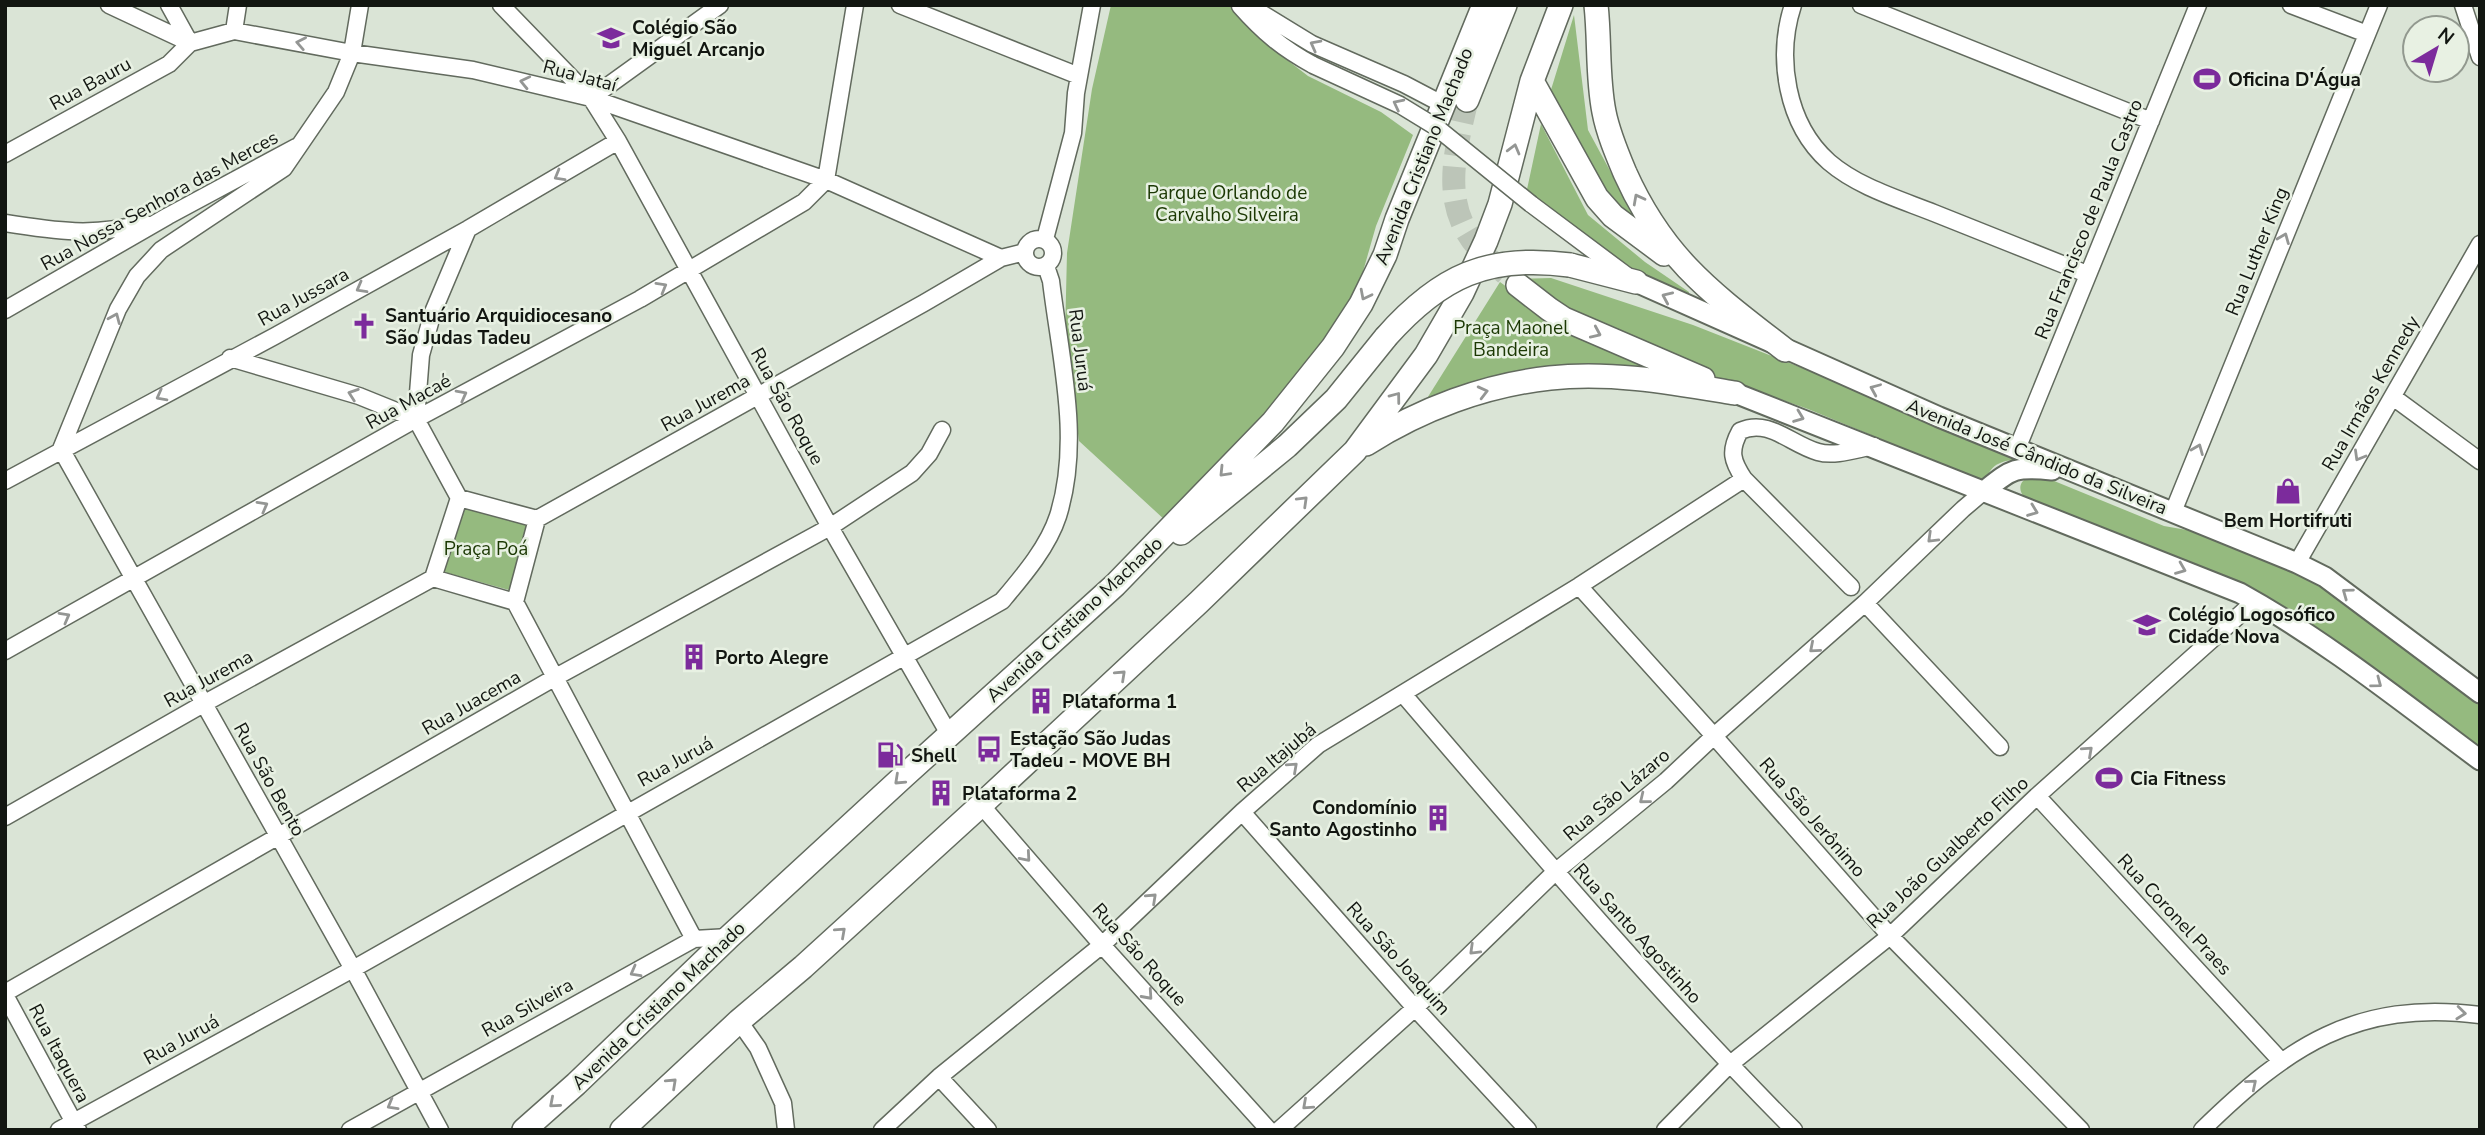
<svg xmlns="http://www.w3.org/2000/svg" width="2485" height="1135" font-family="'Nunito Sans',sans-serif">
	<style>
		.green { fill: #95ba7f }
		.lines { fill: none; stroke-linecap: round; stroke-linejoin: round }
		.highway-tunnel { stroke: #bcc5b8; stroke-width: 23; stroke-dasharray: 23 11; stroke-linecap: butt }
		.minor-casing { stroke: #626a5e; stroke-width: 19 }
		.major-casing { stroke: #626a5e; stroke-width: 23 }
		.highway-casing { stroke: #626a5e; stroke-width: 26 }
		.minor { stroke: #fff; stroke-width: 16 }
		.major { stroke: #fff; stroke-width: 19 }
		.highway { stroke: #fff; stroke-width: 23 }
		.minor-bridge-casing { stroke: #626a5e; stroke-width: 19; stroke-linecap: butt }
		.highway-bridge-casing { stroke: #626a5e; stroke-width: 26; stroke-linecap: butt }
		.minor-bridge { stroke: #fff; stroke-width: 16 }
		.highway-bridge { stroke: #fff; stroke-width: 23 }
		.oneway { stroke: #949694 }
		.labels { text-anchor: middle; stroke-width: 5; stroke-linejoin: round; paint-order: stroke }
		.poi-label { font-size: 19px; font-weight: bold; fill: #121611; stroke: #e8f1e3; text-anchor: start }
		.street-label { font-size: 19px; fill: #121611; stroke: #e8f1e3 }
		.park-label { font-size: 19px; fill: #1b3803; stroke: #e8f1e3 }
	</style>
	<rect width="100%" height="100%" fill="#dae4d6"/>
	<path class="green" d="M 1111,5 L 1231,5 L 1269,46 L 1308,76 L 1381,112 L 1413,135 L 1376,226 L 1360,282 L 1334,328 L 1303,373 L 1166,521 L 1079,441 L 1065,336 L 1067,253 L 1092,89 Z
		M 1574,15 L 1588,130 L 1642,230 L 1614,208 L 1550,93 Z
		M 1541,124 L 1588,215 L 1645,262 L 1689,292 L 1689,296 L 1627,271 L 1526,194 Z
		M 1551,278 L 1693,325 L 1858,390 L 2022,458 C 2002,462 1992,461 1985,482 L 1808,409 L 1685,366 L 1588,325 L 1518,279 Z
		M 1500,282 L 1551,320 L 1669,370 L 1426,400 Z
		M 2031,475 L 2042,476 L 2164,526 L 2204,533 L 2313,577 L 2480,700 L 2480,751 L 2328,637 L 2025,498 C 2016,488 2021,480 2031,475 Z
		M 465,507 L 528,525 L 509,590 L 444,572 Z"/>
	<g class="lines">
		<path class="highway-tunnel" d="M 1467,100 C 1455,153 1439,206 1481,251 C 1493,263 1506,274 1518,285"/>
		<g class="minor-casing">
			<path id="minor" d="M 109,5 L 190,43 L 234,31 L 352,53 L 473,70 L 591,98 L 826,180 L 1001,258 L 1025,252
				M 169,5 L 190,43
				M 360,5 L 352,53 L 336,92 L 284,168 L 161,250 L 137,276 L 118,309 L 61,449 L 353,969 L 440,1130
				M 501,5 L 591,98 L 618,141 L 830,527 L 949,734
				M 900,5 L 1079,76
				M 1248,5 L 1312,44 L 1404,84 L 1444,105
				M 1793,5 C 1776,57 1786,124 1829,162 C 1858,187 1899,199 1934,213 C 1985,233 2036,254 2087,274
				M 1861,5 L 2151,121
				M 2291,5 L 2367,34
				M 2463,5 L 2480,57
				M 1240,6 C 1263,32 1282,48 1313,65
				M 234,31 L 238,5
				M 591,98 L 720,5
				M 5,154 L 169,64 L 190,43
				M 1531,204 L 1626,275
				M 5,223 C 55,231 95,237 144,223
				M1025 253a14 14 0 1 1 28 0a14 14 0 1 1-28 0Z
				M 1045,239 L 1073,133 L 1076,93 L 1092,5
				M 5,310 L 168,216 L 296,147
				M 230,358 L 359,396 L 416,419 L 459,498
				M 2393,397 L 2480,461
				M 416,419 L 421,355 L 433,312 L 468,229
				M 2017,449 L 2198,5
				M 5,481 L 275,336 L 468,229 L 618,141
				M 459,498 L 537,519 L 515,602 L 433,578 Z
				M 2173,512 L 2379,5
				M 537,519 L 924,303 L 1001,258
				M 2297,563 L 2480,244
				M 1579,586 L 1714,736 L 1890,936 L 2081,1130
				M 1851,587 L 1744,479 C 1732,461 1729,451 1740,431 C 1769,418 1790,444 1818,452 C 1835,457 1857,449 1874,446
				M 515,602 L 694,939
				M 1865,603 L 2000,747
				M 5,651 L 416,419 L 640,299 L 804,202 L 826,180 L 855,5
				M 1403,694 C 1530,842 1656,991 1794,1130
				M 2037,796 L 2281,1061
				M 981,805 L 1102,945 L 1269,1130
				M 1242,812 L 1415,1008 L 1528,1130
				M 5,817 L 205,703 L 433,578
				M 5,993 L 554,678 L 830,527 L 912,473 L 929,454 L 942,430
				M 5,995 L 78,1130
				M 739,1021 L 758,1048 L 783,1103 L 786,1130
				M 939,1077 L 988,1130
				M 59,1130 L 353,969 L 1002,601 C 1023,576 1048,547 1058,516 C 1082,440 1060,357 1051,281 L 1046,266
				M 350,1130 L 694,939 L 729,937
				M 882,1130 L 939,1077 L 1102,945 L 1242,812 L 1318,745 L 1579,586 L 1744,479
				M 1279,1130 L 1415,1008 L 1555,872 L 1666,781 L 1714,736 L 1865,603 L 1963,509 L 1983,492
				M 1665,1130 L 1729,1065 L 1890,936 L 2037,796 L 2255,601
				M 2202,1130 C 2287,1047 2356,999 2480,1015"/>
		</g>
		<g class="major-casing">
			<path id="major" d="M 1636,282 L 1939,417 L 2297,563 L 2325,577 L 2480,693
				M 1735,393 L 2240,593 C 2325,640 2402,702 2480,760
				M 1983,492 C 2012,469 2014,466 2052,470"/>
		</g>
		<g class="highway-casing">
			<path id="highway" d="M 1596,5 C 1600,41 1597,77 1604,112 C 1608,133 1617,154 1625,173 C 1664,260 1713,294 1785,350
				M 1532,81 L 1597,198 L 1613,216 L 1664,254
				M 1467,100 L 1505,5
				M 1570,265 L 1636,282
				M 1518,285 L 1549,309 L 1564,319 L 1703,379
				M 1366,444 C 1421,409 1485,385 1550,378 C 1611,371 1675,383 1735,393
				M 1181,533 L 1287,446 L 1336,399 L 1386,337
				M 524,1130 L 576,1084 L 729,937 L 904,776 L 1115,585 L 1273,422 L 1333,347 L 1361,304 L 1385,255 L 1397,219 L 1484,5
				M 622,1130 L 739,1021 L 803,967 L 981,805 L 1199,602 L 1355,451 L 1426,355 L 1462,293 L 1486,241 L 1500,204 L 1532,81 L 1561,5"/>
		</g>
		<use href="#minor" class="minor"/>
		<use href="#major" class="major"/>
		<use href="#highway" class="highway"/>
		<g class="minor-bridge-casing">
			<path id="minor-bridge" d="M 1313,65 L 1400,105 L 1436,127 L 1531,204"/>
		</g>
		<g class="highway-bridge-casing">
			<path id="highway-bridge" d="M 1386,337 C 1440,276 1488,254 1570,265"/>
		</g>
		<use href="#minor-bridge" class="minor-bridge"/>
		<use href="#highway-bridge" class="highway-bridge"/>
	</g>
	<defs><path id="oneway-chevron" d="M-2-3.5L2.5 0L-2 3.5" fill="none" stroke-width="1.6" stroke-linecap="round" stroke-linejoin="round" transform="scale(1.75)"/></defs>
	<g class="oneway">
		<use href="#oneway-chevron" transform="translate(301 43) rotate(-169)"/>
		<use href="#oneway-chevron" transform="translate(1315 45) rotate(-152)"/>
		<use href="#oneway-chevron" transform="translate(525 82) rotate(-167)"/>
		<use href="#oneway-chevron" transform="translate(1398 104) rotate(-153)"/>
		<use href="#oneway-chevron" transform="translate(1514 149) rotate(-75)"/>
		<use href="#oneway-chevron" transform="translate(559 176) rotate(150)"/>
		<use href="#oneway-chevron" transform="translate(1638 199) rotate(-118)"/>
		<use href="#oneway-chevron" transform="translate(2284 238) rotate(-68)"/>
		<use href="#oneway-chevron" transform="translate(662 287) rotate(-30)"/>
		<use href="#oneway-chevron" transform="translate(361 288) rotate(151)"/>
		<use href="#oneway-chevron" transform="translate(1365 295) rotate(117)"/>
		<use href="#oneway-chevron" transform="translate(1667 297) rotate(-156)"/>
		<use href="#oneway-chevron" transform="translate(115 318) rotate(-67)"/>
		<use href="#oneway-chevron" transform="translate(1596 333) rotate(24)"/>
		<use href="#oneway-chevron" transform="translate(1875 389) rotate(-157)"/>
		<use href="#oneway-chevron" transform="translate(1483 392) rotate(-14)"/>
		<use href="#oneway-chevron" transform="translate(353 394) rotate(-161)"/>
		<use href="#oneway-chevron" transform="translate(462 395) rotate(-28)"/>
		<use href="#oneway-chevron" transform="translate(161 396) rotate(152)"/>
		<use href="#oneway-chevron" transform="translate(1396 397) rotate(-53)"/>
		<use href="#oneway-chevron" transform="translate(1799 417) rotate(21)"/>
		<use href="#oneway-chevron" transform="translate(2198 449) rotate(-68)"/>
		<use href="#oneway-chevron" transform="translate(2359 456) rotate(120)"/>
		<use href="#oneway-chevron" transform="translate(1224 472) rotate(134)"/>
		<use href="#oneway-chevron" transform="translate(1303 501) rotate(-44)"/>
		<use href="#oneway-chevron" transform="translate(263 506) rotate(-29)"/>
		<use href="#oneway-chevron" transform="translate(2033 511) rotate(21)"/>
		<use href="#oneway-chevron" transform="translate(1932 538) rotate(136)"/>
		<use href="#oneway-chevron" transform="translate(2181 569) rotate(22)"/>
		<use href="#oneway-chevron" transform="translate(2347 593) rotate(-144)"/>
		<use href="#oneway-chevron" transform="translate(65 617) rotate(-29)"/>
		<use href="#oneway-chevron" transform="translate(1814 648) rotate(139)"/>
		<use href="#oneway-chevron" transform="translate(1121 675) rotate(-43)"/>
		<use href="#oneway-chevron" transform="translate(2377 683) rotate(37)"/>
		<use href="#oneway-chevron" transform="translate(2088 751) rotate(-42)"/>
		<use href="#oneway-chevron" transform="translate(1293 767) rotate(-42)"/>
		<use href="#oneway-chevron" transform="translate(899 780) rotate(137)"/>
		<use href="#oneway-chevron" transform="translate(1644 799) rotate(141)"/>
		<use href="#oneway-chevron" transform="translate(1026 857) rotate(49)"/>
		<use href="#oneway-chevron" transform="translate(1152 898) rotate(-43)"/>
		<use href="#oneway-chevron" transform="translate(841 932) rotate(-42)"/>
		<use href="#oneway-chevron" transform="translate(1474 950) rotate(136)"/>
		<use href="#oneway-chevron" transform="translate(635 972) rotate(151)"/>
		<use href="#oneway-chevron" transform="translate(1148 995) rotate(48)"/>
		<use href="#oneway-chevron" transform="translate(2461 1013) rotate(6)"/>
		<use href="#oneway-chevron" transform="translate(672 1083) rotate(-43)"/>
		<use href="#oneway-chevron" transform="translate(2252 1084) rotate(-40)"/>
		<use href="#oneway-chevron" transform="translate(554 1103) rotate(139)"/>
		<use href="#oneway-chevron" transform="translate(392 1105) rotate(150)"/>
		<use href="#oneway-chevron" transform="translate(1307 1105) rotate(138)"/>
	</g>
	<defs>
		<g id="school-bare" transform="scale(2.1)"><path d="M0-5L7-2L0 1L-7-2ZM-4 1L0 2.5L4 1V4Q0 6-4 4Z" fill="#7c2b9c" stroke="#e8f1e3" stroke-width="2.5" paint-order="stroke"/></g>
		<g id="stadium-bare" transform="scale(2.1)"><path d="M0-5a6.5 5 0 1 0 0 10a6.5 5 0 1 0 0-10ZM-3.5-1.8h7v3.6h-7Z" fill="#7c2b9c" stroke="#e8f1e3" stroke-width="2.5" paint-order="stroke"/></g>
		<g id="church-bare" transform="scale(2.1)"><path d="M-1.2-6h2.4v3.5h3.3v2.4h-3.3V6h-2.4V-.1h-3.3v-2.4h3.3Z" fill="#7c2b9c" stroke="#e8f1e3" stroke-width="2.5" paint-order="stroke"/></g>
		<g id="shop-bare" transform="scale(2.1)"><path d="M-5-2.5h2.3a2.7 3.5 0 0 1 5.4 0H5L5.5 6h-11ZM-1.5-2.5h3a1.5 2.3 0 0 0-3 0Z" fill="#7c2b9c" stroke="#e8f1e3" stroke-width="2.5" paint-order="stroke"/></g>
		<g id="building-bare" transform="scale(2.1)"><path d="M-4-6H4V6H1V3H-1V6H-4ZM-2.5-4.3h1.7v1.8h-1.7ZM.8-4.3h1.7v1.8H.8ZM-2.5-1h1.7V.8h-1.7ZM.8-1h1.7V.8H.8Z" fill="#7c2b9c" stroke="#e8f1e3" stroke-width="2.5" paint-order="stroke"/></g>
		<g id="bus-bare" transform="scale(2.1)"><path d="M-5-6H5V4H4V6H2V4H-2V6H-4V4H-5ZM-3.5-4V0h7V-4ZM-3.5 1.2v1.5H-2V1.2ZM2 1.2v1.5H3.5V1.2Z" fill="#7c2b9c" stroke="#e8f1e3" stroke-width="2.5" paint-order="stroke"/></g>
		<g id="fuel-bare" transform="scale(2.1)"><path d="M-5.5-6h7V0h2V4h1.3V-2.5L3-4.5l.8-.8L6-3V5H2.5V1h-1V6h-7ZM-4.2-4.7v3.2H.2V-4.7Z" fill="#7c2b9c" stroke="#e8f1e3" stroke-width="2.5" paint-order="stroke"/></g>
	</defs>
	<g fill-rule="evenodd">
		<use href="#school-bare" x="611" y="38"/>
		<use href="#stadium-bare" x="2207" y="79"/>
		<use href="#church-bare" x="364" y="326"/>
		<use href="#shop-bare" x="2288" y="491"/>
		<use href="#school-bare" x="2147" y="625"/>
		<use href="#building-bare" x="694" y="657"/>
		<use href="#building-bare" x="1041" y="701"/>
		<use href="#bus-bare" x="989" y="749"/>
		<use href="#fuel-bare" x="890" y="755"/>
		<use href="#stadium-bare" x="2109" y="778"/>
		<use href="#building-bare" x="941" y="793"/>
		<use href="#building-bare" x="1438" y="818"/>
	</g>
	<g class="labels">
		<g class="poi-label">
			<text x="632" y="34">Colégio São<tspan x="632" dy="22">Miguel Arcanjo</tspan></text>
			<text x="2228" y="86">Oficina D'Água</text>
			<text x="385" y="322">Santuário Arquidiocesano<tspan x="385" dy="22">São Judas Tadeu</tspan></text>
			<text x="2288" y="527" text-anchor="middle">Bem Hortifruti</text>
			<text x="2168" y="621">Colégio Logosófico<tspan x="2168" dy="22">Cidade Nova</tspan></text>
			<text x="715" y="664">Porto Alegre</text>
			<text x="1062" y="708">Plataforma 1</text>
			<text x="1010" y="745">Estação São Judas<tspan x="1010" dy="22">Tadeu - MOVE BH</tspan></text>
			<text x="911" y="762">Shell</text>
			<text x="2130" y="785">Cia Fitness</text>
			<text x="962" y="800">Plataforma 2</text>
			<text x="1417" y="814" text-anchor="end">Condomínio<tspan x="1417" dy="22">Santo Agostinho</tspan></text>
		</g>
		<g class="street-label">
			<text transform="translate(580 75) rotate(15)" y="7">Rua Jataí</text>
			<text transform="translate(90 83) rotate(-29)" y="7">Rua Bauru</text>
			<text transform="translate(1423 156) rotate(-68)" y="7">Avenida Cristiano Machado</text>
			<text transform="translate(159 200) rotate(-29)" y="7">Rua Nossa Senhora das Merces</text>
			<text transform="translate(2088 219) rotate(-68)" y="7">Rua Francisco de Paula Castro</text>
			<text transform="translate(2256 251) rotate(-68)" y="7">Rua Luther King</text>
			<text transform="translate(303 296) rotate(-29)" y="7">Rua Jussara</text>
			<text transform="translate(1081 350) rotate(83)" y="7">Rua Juruá</text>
			<text transform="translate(2370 393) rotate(-60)" y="7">Rua Irmãos Kennedy</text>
			<text transform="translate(408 401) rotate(-29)" y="7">Rua Macaé</text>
			<text transform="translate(705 402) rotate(-29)" y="7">Rua Jurema</text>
			<text transform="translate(788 406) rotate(61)" y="7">Rua São Roque</text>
			<text transform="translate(2037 456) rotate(22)" y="7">Avenida José Cândido da Silveira</text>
			<text transform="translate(1074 619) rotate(-43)" y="7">Avenida Cristiano Machado</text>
			<text transform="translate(208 678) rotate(-29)" y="7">Rua Jurema</text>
			<text transform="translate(471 702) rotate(-30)" y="7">Rua Juacema</text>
			<text transform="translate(1276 757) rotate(-40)" y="7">Rua Itajubá</text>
			<text transform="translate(675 761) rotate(-29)" y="7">Rua Juruá</text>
			<text transform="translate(270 779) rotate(61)" y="7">Rua São Bento</text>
			<text transform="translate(1616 794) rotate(-40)" y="7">Rua São Lázaro</text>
			<text transform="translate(1813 817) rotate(49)" y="7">Rua São Jerônimo</text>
			<text transform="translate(1947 852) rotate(-43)" y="7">Rua João Gualberto Filho</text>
			<text transform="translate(2175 914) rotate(47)" y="7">Rua Coronel Praes</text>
			<text transform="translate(1638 933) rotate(48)" y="7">Rua Santo Agostinho</text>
			<text transform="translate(1140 954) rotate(48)" y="7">Rua São Roque</text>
			<text transform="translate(1399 958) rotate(48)" y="7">Rua São Joaquim</text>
			<text transform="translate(658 1005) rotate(-44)" y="7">Avenida Cristiano Machado</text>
			<text transform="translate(527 1007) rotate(-29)" y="7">Rua Silveira</text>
			<text transform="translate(181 1039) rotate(-29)" y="7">Rua Juruá</text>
			<text transform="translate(60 1053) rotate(62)" y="7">Rua Itaquera</text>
		</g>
		<g class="park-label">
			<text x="1227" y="199">Parque Orlando de<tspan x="1227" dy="22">Carvalho Silveira</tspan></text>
			<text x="1511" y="334">Praça Maonel<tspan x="1511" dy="22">Bandeira</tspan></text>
			<text x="486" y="555">Praça Poá</text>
		</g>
	</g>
	<rect width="2485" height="1135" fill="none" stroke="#121611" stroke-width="14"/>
	<g transform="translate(2436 49) rotate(38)"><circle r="33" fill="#e8f1e3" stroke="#92998f" stroke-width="2"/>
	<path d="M0-5L12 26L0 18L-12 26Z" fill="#7c2b9c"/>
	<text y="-10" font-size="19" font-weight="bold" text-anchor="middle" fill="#121611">N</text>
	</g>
</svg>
